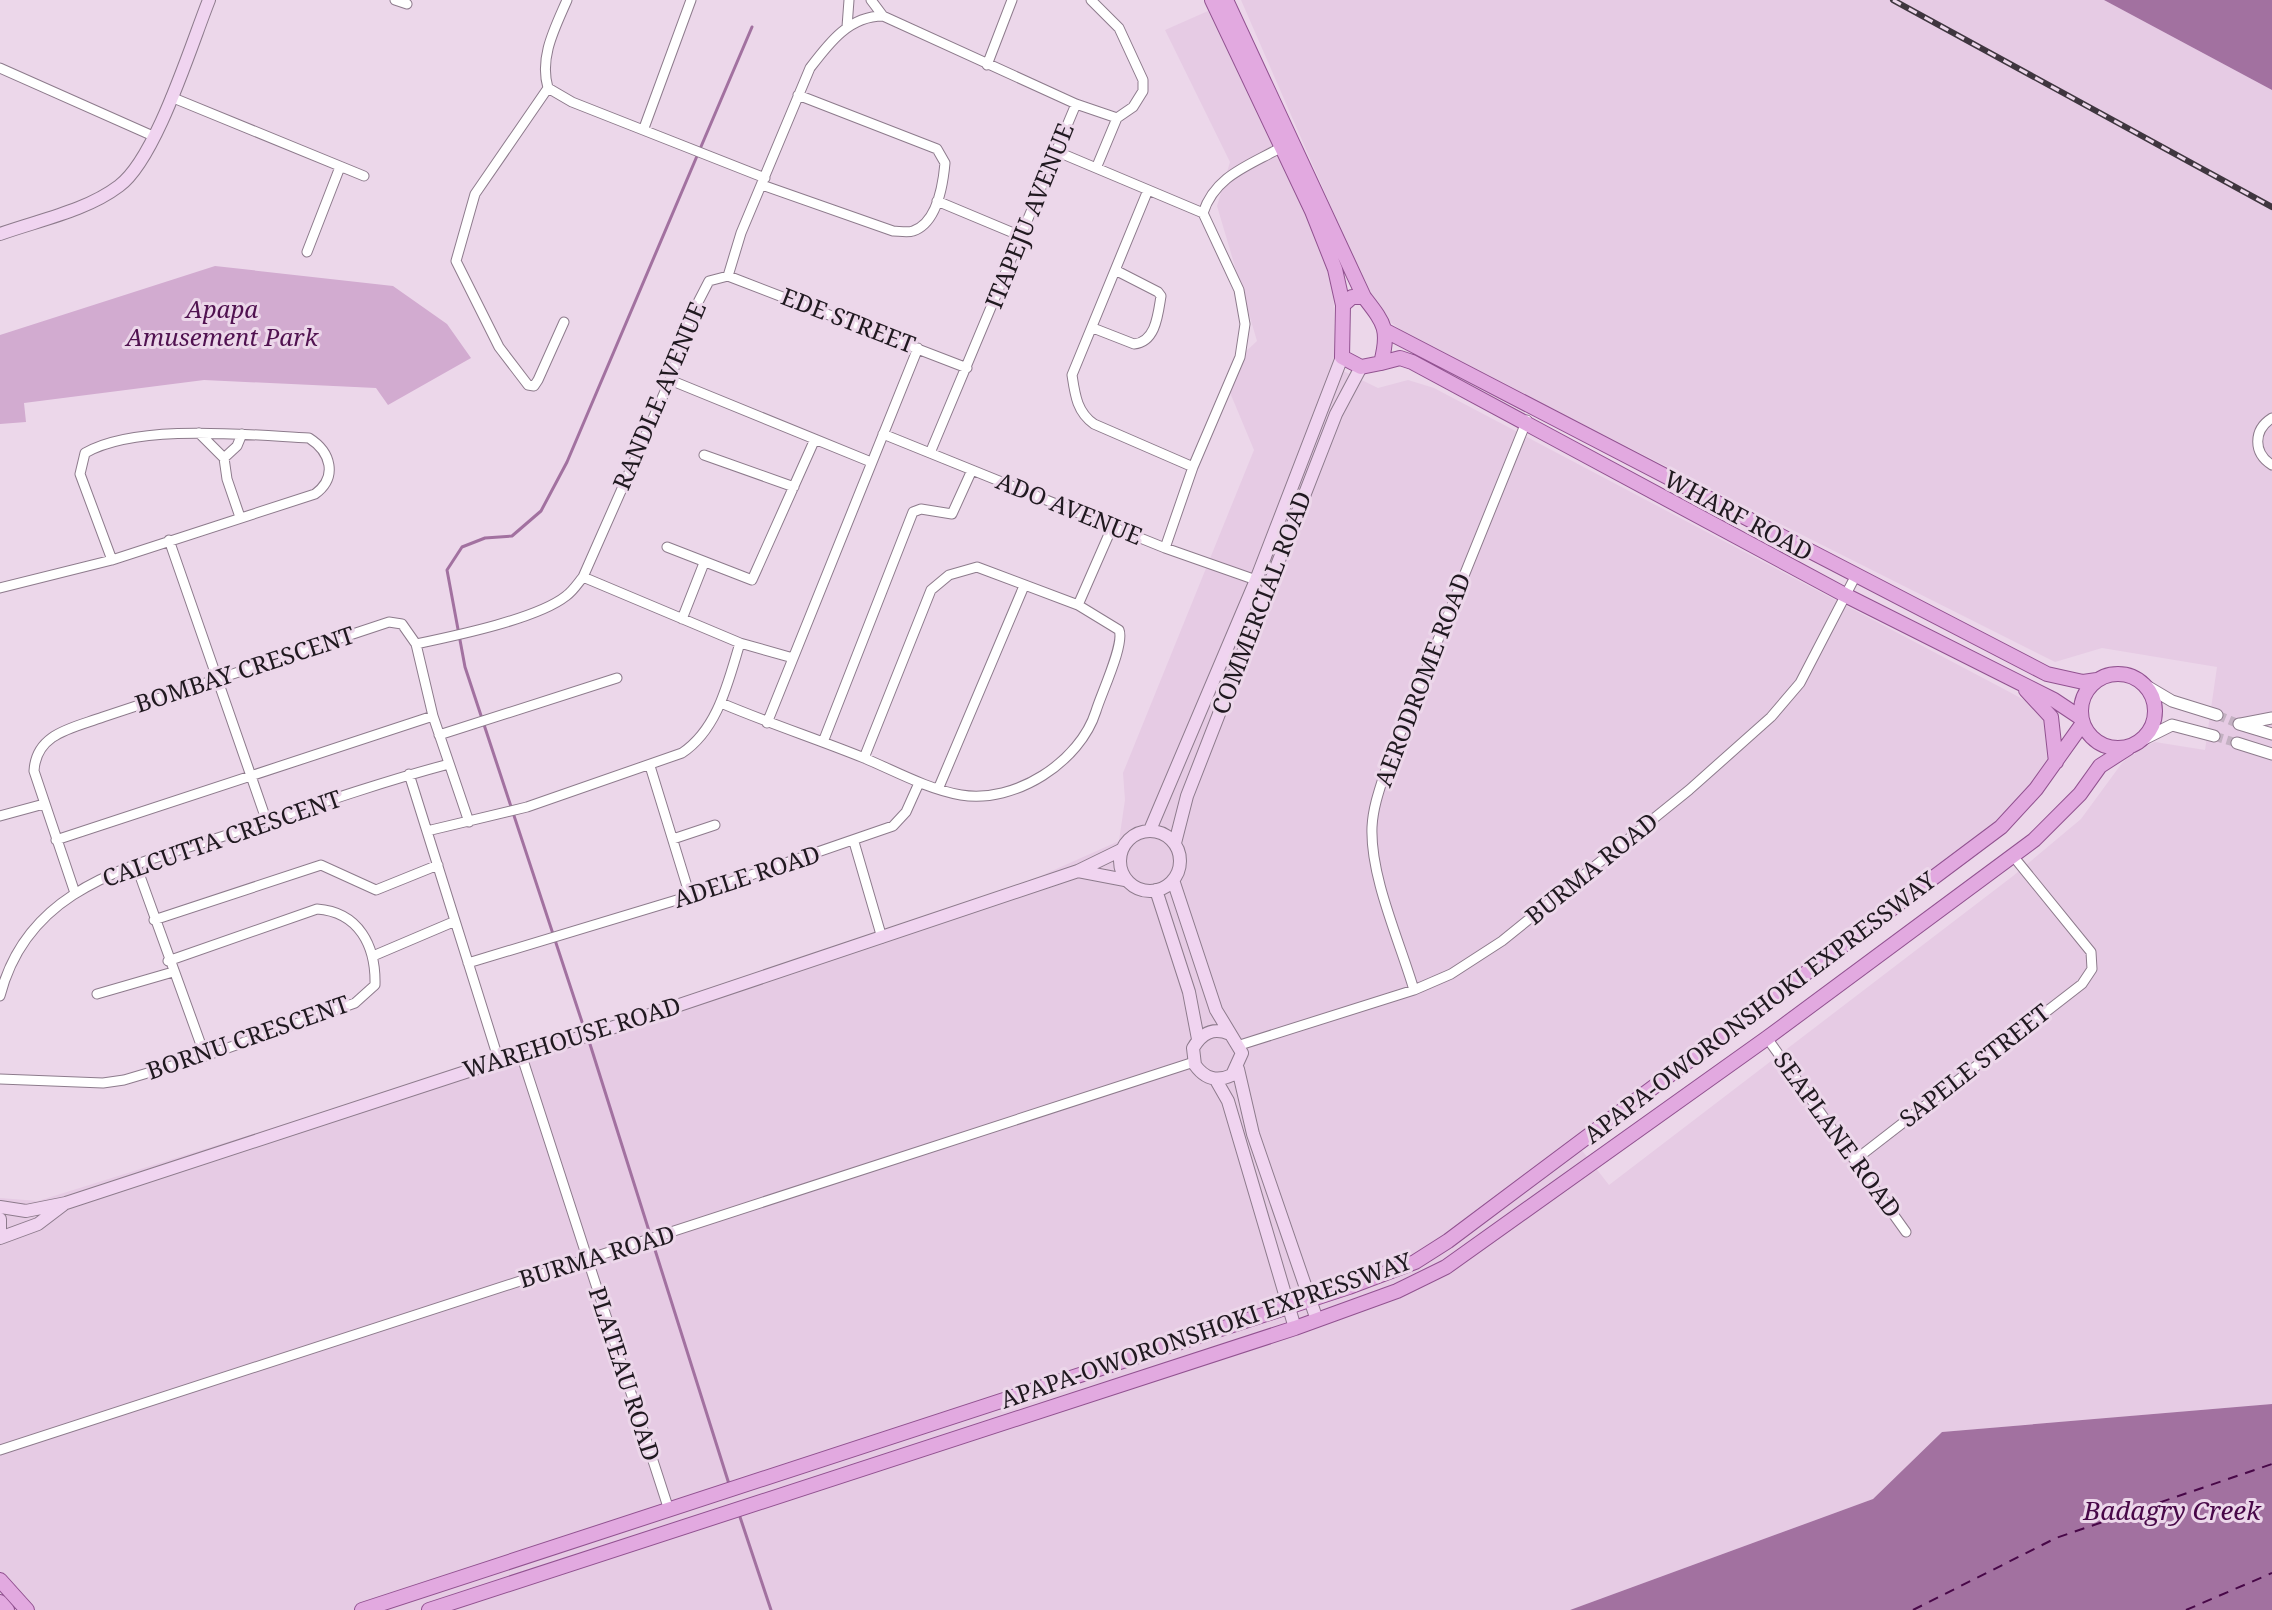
<svg xmlns="http://www.w3.org/2000/svg" width="2272" height="1610" font-family="'Noto Serif',serif">
	<style>
		.built { fill: #e6cbe4 }
		.green { fill: #d2abd0 }
		.water { fill: #a271a0 }
		.lines { fill: none; stroke-linecap: round; stroke-linejoin: round }
		.stream { stroke: #a271a0; stroke-width: 3 }
		.ferry { stroke: #480848; stroke-width: 2; stroke-dasharray: 10 8; stroke-linecap: butt }
		.minor-tunnel { stroke: #c3b1c2; stroke-width: 9; stroke-dasharray: 9 4.5; stroke-linecap: butt }
		.minor-casing { stroke: #8d7b8c; stroke-width: 11 }
		.tertiary-casing { stroke: #8d7b8c; stroke-width: 13 }
		.secondary-casing { stroke: #8d7b8c; stroke-width: 14 }
		.primary-casing { stroke: #915290; stroke-width: 16 }
		.minor { stroke: #fff; stroke-width: 9 }
		.tertiary { stroke: #fff; stroke-width: 11 }
		.secondary { stroke: #f0d4f0; stroke-width: 12 }
		.primary { stroke: #e2a9e0; stroke-width: 14 }
		.rail-casing { stroke: #3f363f; stroke-width: 6 }
		.rail { stroke: #ecd7ea; stroke-width: 3; stroke-dasharray: 9; stroke-linecap: butt }
		.labels { text-anchor: middle; stroke-width: 6; stroke-linejoin: round; paint-order: stroke }
		.street-label { font-size: 24px; fill: #201920; stroke: #ecd7ea }
		.park-label { font-size: 24px; font-style: italic; fill: #501250; stroke: #ecd7ea }
		.water-label { font-size: 26px; font-style: italic; fill: #480848; stroke: #ecd7ea }
	</style>
	<rect width="100%" height="100%" fill="#ecd7ea"/>
	<path class="built" d="M 1241,0 L 2104,0 L 2272,90 L 2272,1404 L 1942,1432 L 1873,1499 L 1570,1610 L 0,1610 L 0,1198 L 38,1201 L 566,1036 L 1009,890 L 1119,841 L 1125,800 L 1123,773 L 1254,450 L 1226,383 L 1241,356 L 1257,341 L 1217,206 L 1230,162 L 1165,30 L 1208,11 L 1333,270 L 1335,367 L 1378,388 L 1408,380 L 1434,388 L 2002,688 L 2037,707 L 2052,721 L 2052,754 L 2006,824 L 1577,1144 L 1609,1185 L 2013,876 L 2081,819 L 2122,763 L 2138,749 L 2155,742 L 2205,750 L 2217,667 L 2102,648 L 2055,662 L 1415,340 L 1383,317 L 1362,278 Z"/>
	<path class="green" d="M 215,266 L 393,286 L 447,324 L 471,358 L 388,405 L 376,388 L 204,380 L 24,403 L 26,422 L 0,424 L 0,335 Z"/>
	<path class="water" d="M 2104,0 L 2272,0 L 2272,90 Z
		M 2272,1404 L 2272,1610 L 1570,1610 L 1873,1499 L 1942,1432 Z"/>
	<g class="lines">
		<path class="stream" d="M 700,149 L 752,27
			M 586,1034 L 465,667 L 447,570 L 462,547 L 485,538 L 512,536 L 541,511 L 567,462 L 697,156
			M 589,1041 L 729,1484
			M 739,1514 L 771,1610"/>
		<path class="ferry" d="M 1913,1610 L 2056,1538 L 2272,1464
			M 2186,1610 L 2272,1573"/>
		<path class="minor-tunnel" d="M 2217,715 L 2239,724
			M 2214,736 L 2237,743"/>
		<g class="minor-casing">
			<path id="minor" d="M 395,0 L 407,4
				M 567,0 C 555,28 539,57 548,88 L 572,102 L 765,178
				M 871,0 L 883,16 L 1076,104 L 1117,118
				M 1091,0 L 1119,28 L 1143,80 L 1143,91 L 1133,107 L 1117,118 L 1097,166
				M 847,27 L 849,0
				M 987,65 L 1012,0
				M 0,68 L 153,136
				M 548,88 L 475,194 L 456,261 L 499,347 L 528,385 L 534,386 L 538,380 L 564,322
				M 171,97 L 364,176
				M 644,128 L 691,0
				M 1058,152 L 1203,213 L 1239,290 L 1245,324 L 1240,357 L 1193,467 L 1165,548
				M 762,185 L 893,231 C 898,231 908,233 913,231 C 937,223 943,185 945,163 L 937,149 L 798,95
				M 1148,190 L 1072,375 C 1075,395 1077,412 1094,424 L 1193,467
				M 937,201 L 1023,237
				M 1203,213 C 1215,176 1248,166 1280,148
				M 307,252 L 340,167
				M 728,276 L 741,233 L 810,68 C 829,43 849,16 883,16
				M 1093,328 L 1134,344 C 1156,342 1158,314 1161,296 L 1158,292 L 1117,271
				M 670,380 L 871,462
				M 2272,418 C 2253,430 2253,453 2272,465
				M 199,433 L 224,458 L 227,479 L 240,517
				M 883,434 L 1165,548 L 1256,580
				M 930,453 L 1076,104
				M 704,455 L 794,487
				M 224,458 L 237,446 L 242,434
				M 169,540 L 267,822
				M 667,547 L 752,580 L 815,439
				M 583,577 L 740,643 L 793,658
				M 0,588 L 112,560 L 315,494 C 338,477 331,452 309,438 C 249,435 137,423 85,453 L 80,474 L 112,560
				M 1078,605 L 1113,525
				M 682,619 L 704,563
				M 416,644 C 454,636 537,619 566,596 C 573,591 578,583 583,577 L 670,380 L 693,312 L 709,281 L 728,276 L 967,368
				M 721,703 C 768,723 817,739 864,758 C 895,771 927,789 961,795 C 1015,804 1080,762 1096,711 C 1101,694 1125,644 1119,630 L 1078,605 L 977,567 L 949,575 L 931,590 L 864,758
				M 767,723 L 918,348
				M 439,735 L 617,678
				M 823,742 L 913,512 L 921,509 L 952,514 L 972,470
				M 650,766 L 690,896
				M 409,774 L 499,1061
				M 939,787 L 1024,586
				M 0,816 L 44,804
				M 427,831 L 527,807 L 682,753 C 718,729 728,682 740,643
				M 673,839 L 715,825
				M 56,840 L 433,716
				M 854,842 L 882,938
				M 136,865 L 205,1056
				M 75,893 L 34,771 C 36,733 73,728 103,717 L 389,622 L 402,624 L 416,644 L 433,716 L 469,822
				M 154,920 L 321,865 L 376,890 L 438,865
				M 373,956 L 453,922
				M 468,963 L 690,896 L 893,826 L 906,812 L 919,783
				M 1414,990 C 1400,942 1370,877 1372,827 C 1373,806 1381,785 1387,766 L 1527,420
				M 97,994 L 173,972
				M 0,996 C 11,953 36,919 73,895 C 119,865 176,852 227,835 C 301,810 374,784 449,764
				M 1767,1038 L 1906,1232
				M 1240,1045 L 1414,990 L 1451,974 L 1502,941 L 1689,790 L 1771,717 L 1800,683 L 1855,577
				M 521,1054 L 669,1510
				M 0,1079 L 103,1083 L 124,1080 L 205,1056 L 355,1003 L 375,985 C 376,946 359,912 317,909 L 168,961
				M 1855,1160 L 2082,984 L 2092,969 L 2091,952 L 2013,856
				M 0,1450 L 1194,1062"/>
		</g>
		<g class="tertiary-casing">
			<path id="tertiary" d="M 2145,685 L 2172,701 L 2217,715
				M 2239,724 L 2272,734
				M 2241,724 L 2272,718
				M 2144,739 L 2172,725 L 2214,736
				M 2237,743 L 2272,754"/>
		</g>
		<g class="secondary-casing">
			<path id="secondary" d="M 0,234 C 39,220 86,211 119,186 C 156,159 191,45 209,0
				M 1150,830 L 1256,580 L 1342,357
				M1120 861a30 30 0 1 1 60 0a30 30 0 1 1-60 0Z
				M 1175,843 L 1187,796 L 1336,414 L 1361,367
				M 1078,871 L 1125,880
				M 1173,880 L 1216,1010 L 1242,1053 L 1232,1075 C 1217,1082 1205,1079 1195,1065 L 1193,1048 C 1202,1033 1213,1027 1230,1034
				M 1156,890 L 1189,992 L 1198,1039
				M 1238,1069 L 1253,1134 L 1317,1320
				M 1216,1080 L 1228,1101 L 1295,1328
				M 0,1207 L 26,1211 L 66,1203 L 499,1061 L 596,1033 L 1078,871 L 1121,850
				M 0,1219 L 0,1235
				M 0,1238 L 38,1224 L 63,1205"/>
		</g>
		<g class="primary-casing">
			<path id="primary" d="M 1212,0 L 1312,211 L 1335,269 L 1343,305
				M 1226,0 L 1364,297
				M 1352,297 L 1364,297 C 1384,323 1390,329 1381,363 L 1361,367 L 1342,357 L 1343,305 Z
				M 1386,331 L 2047,674 L 2083,682 L 2097,680
				M 1381,363 L 1400,358 L 1412,362 L 1845,595 L 2054,700 L 2081,718
				M2081 711a37 37 0 1 1 74 0a37 37 0 1 1-74 0Z
				M 2026,690 L 2051,717 L 2056,762
				M 0,1580 L 27,1610
				M 0,1602 L 7,1610
				M 362,1610 L 1349,1287 L 1415,1262 L 1448,1241 L 2001,827 L 2036,789 L 2083,723
				M 429,1610 L 1295,1328 L 1397,1291 L 1446,1267 L 1767,1038 L 2034,840 L 2080,794 L 2100,766 L 2128,748"/>
		</g>
		<use href="#minor" class="minor"/>
		<use href="#tertiary" class="tertiary"/>
		<use href="#secondary" class="secondary"/>
		<use href="#primary" class="primary"/>
		<g class="rail-casing">
			<path id="rail" d="M 1893,0 L 2272,207"/>
		</g>
		<use href="#rail" class="rail"/>
	</g>
	<g class="labels">
		<g class="street-label">
			<text transform="translate(1030 216) rotate(-68)" y="8">ITAPEJU AVENUE</text>
			<text transform="translate(848 321) rotate(21)" y="8">EDE STREET</text>
			<text transform="translate(660 396) rotate(-67)" y="8">RANDLE AVENUE</text>
			<text transform="translate(1069 509) rotate(22)" y="8">ADO AVENUE</text>
			<text transform="translate(1738 516) rotate(28)" y="8">WHARF ROAD</text>
			<text transform="translate(1262 603) rotate(-69)" y="8">COMMERCIAL ROAD</text>
			<text transform="translate(245 670) rotate(-18)" y="8">BOMBAY CRESCENT</text>
			<text transform="translate(1423 680) rotate(-69)" y="8">AERODROME ROAD</text>
			<text transform="translate(222 839) rotate(-19)" y="8">CALCUTTA CRESCENT</text>
			<text transform="translate(1592 869) rotate(-39)" y="8">BURMA ROAD</text>
			<text transform="translate(747 877) rotate(-18)" y="8">ADELE ROAD</text>
			<text transform="translate(1760 1008) rotate(-37)" y="8">APAPA-OWORONSHOKI EXPRESSWAY</text>
			<text transform="translate(248 1038) rotate(-19)" y="8">BORNU CRESCENT</text>
			<text transform="translate(572 1038) rotate(-17)" y="8">WAREHOUSE ROAD</text>
			<text transform="translate(1975 1066) rotate(-38)" y="8">SAPELE STREET</text>
			<text transform="translate(1837 1135) rotate(54)" y="8">SEAPLANE ROAD</text>
			<text transform="translate(597 1257) rotate(-17)" y="8">BURMA ROAD</text>
			<text transform="translate(1206 1331) rotate(-19)" y="8">APAPA-OWORONSHOKI EXPRESSWAY</text>
			<text transform="translate(624 1374) rotate(72)" y="8">PLATEAU ROAD</text>
		</g>
		<g class="park-label">
			<text x="222" y="318">Apapa<tspan x="222" dy="28">Amusement Park</tspan></text>
		</g>
		<g class="water-label">
			<text x="2172" y="1520">Badagry Creek</text>
		</g>
	</g>
</svg>
